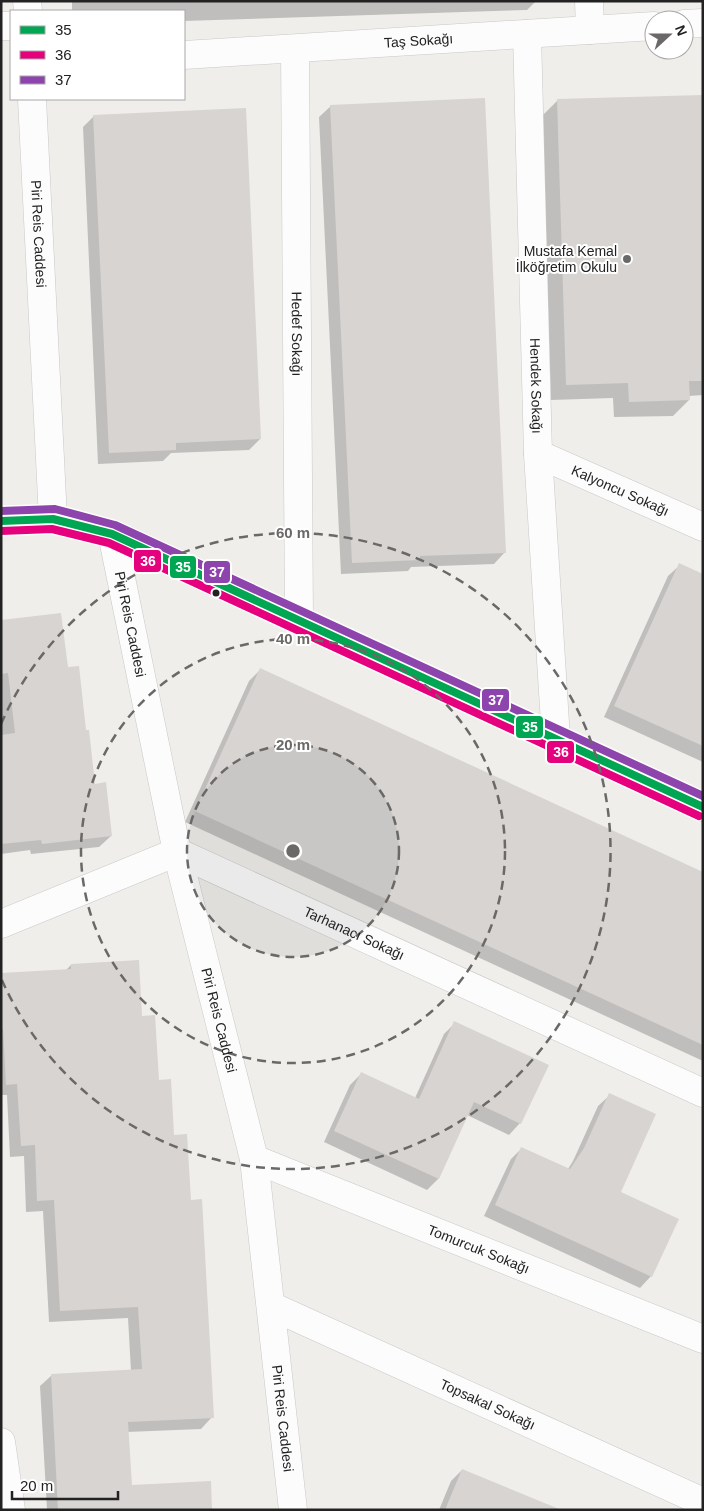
<svg xmlns="http://www.w3.org/2000/svg" width="704" height="1511" font-family="Arial,sans-serif">
	<style>
		.shadow { fill: #0003 }
		.building { fill: #d7d4d2 }
		.lines { fill: none; stroke-linecap: round; stroke-linejoin: round }
		.street-casing { stroke: #c9c8c7; stroke-width: 29 }
		.secondary-casing { stroke: #999a82; stroke-width: 29 }
		.street { stroke: #fdfcfc; stroke-width: 28 }
		.secondary { stroke: #f4f4ed; stroke-width: 28 }
		.bus-1-casing { stroke: #fff; stroke-width: 11 }
		.bus-2-casing { stroke: #fff; stroke-width: 11 }
		.bus-3-casing { stroke: #fff; stroke-width: 11 }
		.bus-1 { stroke: #00a651; stroke-width: 8 }
		.bus-2 { stroke: #e5007d; stroke-width: 8 }
		.bus-3 { stroke: #8e44ad; stroke-width: 8 }
		.ring { fill: none; stroke: #6a6968; stroke-width: 2.5; stroke-dasharray: 9 6 }
		.poi-dot { fill: #6a6968; stroke: #fff; stroke-width: 2 }
		.bus-dot { fill: #222; stroke: #fff; stroke-width: 2 }
		.labels { text-anchor: middle; stroke-width: 4; stroke-linejoin: round; paint-order: stroke }
		.street-label { font-size: 14px; fill: #222; stroke: #fff }
		.poi-label { font-size: 14px; fill: #222; stroke: #fff; text-anchor: end }
		.centre { fill: #6a6968; stroke: #fff; stroke-width: 2.5 }
		.ring-label { font-size: 15px; text-anchor: middle; font-weight: bold; fill: #6a6968; stroke: #fff; stroke-width: 4; stroke-linejoin: round; paint-order: stroke }
		.line-badge { stroke: #fff; stroke-width: 2 }
		.badge-label { font-size: 14px; text-anchor: middle; font-weight: bold; fill: #fff }
	</style>
	<rect width="100%" height="100%" fill="#f0eeeb"/>
	<path class="shadow" d="M 72,1 L 536,1 L 527,10 L 184,21 L 184,11 L 72,11 Z
		M 703,96 L 703,395 L 689,396 L 689,400 L 673,416 L 614,417 L 613,398 L 551,400 L 542,116 L 558,100 Z
		M 331,106 L 505,552 L 494,564 L 411,567 L 408,571 L 341,574 L 319,117 Z
		M 94,116 L 260,439 L 249,450 L 171,453 L 163,461 L 98,464 L 83,127 Z
		M 680,565 L 703,575 L 703,762 L 604,717 L 668,576 Z
		M 1,621 L 67,668 L 85,731 L 94,785 L 111,836 L 99,847 L 31,854 L 30,850 L 1,854 Z
		M 260,670 L 703,874 L 703,1061 L 185,822 L 249,681 Z
		M 71,965 L 141,1017 L 190,1201 L 212,1417 L 201,1429 L 127,1432 L 130,1487 L 211,1510 L 47,1510 L 40,1386 L 52,1375 L 131,1371 L 128,1318 L 49,1322 L 43,1211 L 26,1212 L 24,1156 L 10,1157 L 7,1095 L 1,1095 L 1,974 L 65,971 Z
		M 455,1023 L 520,1123 L 509,1135 L 467,1115 L 438,1179 L 427,1190 L 324,1142 L 350,1085 L 361,1074 L 415,1098 L 444,1034 Z
		M 610,1095 L 619,1193 L 651,1276 L 640,1288 L 484,1216 L 511,1159 L 522,1148 L 568,1169 L 573,1161 L 598,1106 Z
		M 462,1470 L 512,1510 L 439,1510 L 451,1481 Z"/>
	<path class="building" d="M 703,95 L 703,381 L 689,381 L 690,400 L 629,402 L 628,383 L 566,385 L 557,99 Z
		M 485,98 L 506,553 L 420,556 L 420,560 L 352,563 L 330,105 Z
		M 246,108 L 261,439 L 176,443 L 176,450 L 109,453 L 93,115 Z
		M 679,563 L 703,574 L 703,746 L 614,706 Z
		M 61,613 L 68,667 L 79,666 L 86,730 L 89,730 L 95,784 L 106,782 L 112,836 L 42,844 L 41,840 L 1,844 L 1,735 L 15,733 L 8,673 L 1,674 L 1,620 Z
		M 260,668 L 703,872 L 703,1045 L 195,811 Z
		M 139,960 L 142,1016 L 155,1015 L 159,1080 L 171,1079 L 174,1135 L 187,1134 L 191,1200 L 202,1199 L 214,1418 L 128,1422 L 132,1485 L 211,1481 L 212,1510 L 58,1510 L 51,1374 L 142,1369 L 138,1307 L 60,1311 L 54,1200 L 37,1201 L 35,1145 L 21,1146 L 17,1084 L 6,1085 L 3,1029 L 1,1029 L 1,973 L 71,969 L 71,964 Z
		M 454,1021 L 549,1065 L 521,1124 L 474,1102 L 439,1179 L 334,1131 L 361,1072 L 419,1099 Z
		M 609,1093 L 656,1114 L 621,1192 L 679,1219 L 652,1277 L 495,1205 L 521,1147 L 570,1169 L 584,1148 Z
		M 462,1469 L 559,1509 L 559,1510 L 445,1510 Z"/>
	<g class="lines">
		<g class="street-casing">
			<g id="street">
				<path d="M 27,1 L 28,11"/>
				<path d="M 589,1 L 590,30"/>
				<path d="M 684,24 L 703,23"/>
				<path d="M 1,26 L 11,26"/>
				<path id="s1" d="M 527,34 L 538,454 L 556,739"/>
				<path id="s2" d="M 295,49 L 299,620"/>
				<path id="s3" d="M 184,55 L 654,26"/>
				<path id="s4" d="M 32,99 L 53,519"/>
				<path id="s5" d="M 538,454 L 703,527"/>
				<path id="s6" d="M 112,534 L 177,852 L 254,1159 L 293,1510"/>
				<path id="s7" d="M 1,924 L 177,852 L 703,1093"/>
				<path id="s8" d="M 254,1159 L 703,1339"/>
				<path id="s9" d="M 271,1306 L 703,1502"/>
				<path d="M 1,1442 L 11,1510"/>
			</g>
		</g>
		<g class="secondary-casing">
			<path id="secondary" d="M 1,521 L 53,519 L 112,534 L 703,807"/>
		</g>
		<use href="#street" class="street"/>
		<use href="#secondary" class="secondary"/>
		<g class="bus-1-casing">
			<path id="bus-1" d="M 1,521 L 53,519 L 112,534 L 703,807"/>
		</g>
		<g class="bus-2-casing">
			<path id="bus-2" d="M 1,531 L 52,529 L 109,543 L 699,816"/>
		</g>
		<g class="bus-3-casing">
			<path id="bus-3" d="M 1,511 L 55,509 L 115,525 L 703,796"/>
		</g>
		<use href="#bus-1" class="bus-1"/>
		<use href="#bus-2" class="bus-2"/>
		<use href="#bus-3" class="bus-3"/>
	</g>
	<circle cx="293" cy="851" r="106" fill="#6a6968" fill-opacity=".12"/>
	<g class="ring">
		<circle cx="293" cy="851" r="106"/>
		<circle cx="293" cy="851" r="212"/>
		<path d="M1 724A318 318 0 1 1 1 978"/>
	</g>
	<circle class="poi-dot" cx="627" cy="259" r="5"/>
	<circle class="bus-dot" cx="216" cy="593" r="4.5"/>
	<g class="labels">
		<g class="street-label">
			<text dy="5" stroke="none"><textPath href="#s3" startOffset="235">Taş Sokağı</textPath></text>
			<text dy="5" stroke="none"><textPath href="#s4" startOffset="135">Piri Reis Caddesi</textPath></text>
			<text dy="5" stroke="none"><textPath href="#s2" startOffset="285">Hedef Sokağı</textPath></text>
			<text dy="5" stroke="none"><textPath href="#s1" startOffset="352">Hendek Sokağı</textPath></text>
			<text dy="5" stroke="none"><textPath href="#s5" startOffset="90">Kalyoncu Sokağı</textPath></text>
			<text dy="5" stroke="none"><textPath href="#s6" startOffset="92">Piri Reis Caddesi</textPath></text>
			<text dy="5" stroke="none"><textPath href="#s7" startOffset="385">Tarhanacı Sokağı</textPath></text>
			<text dy="5" stroke="none"><textPath href="#s6" startOffset="498">Piri Reis Caddesi</textPath></text>
			<text dy="5" stroke="none"><textPath href="#s8" startOffset="242">Tomurcuk Sokağı</textPath></text>
			<text dy="5" stroke="none"><textPath href="#s9" startOffset="238">Topsakal Sokağı</textPath></text>
			<text dy="5" stroke="none"><textPath href="#s6" startOffset="902">Piri Reis Caddesi</textPath></text>
		</g>
		<g class="poi-label">
			<text x="617" y="256">Mustafa Kemal<tspan x="617" dy="16">İlköğretim Okulu</tspan></text>
		</g>
	</g>
	<circle cx="293" cy="851" r="8" class="centre"/>
	<g class="ring-label">
		<text x="293" y="538">60 m</text>
		<text x="293" y="644">40 m</text>
		<text x="293" y="750">20 m</text>
	</g>
	<g class="line-badge">
		<rect x="133" y="549" width="29" height="24" rx="5" fill="#e5007d"/>
		<rect x="169" y="555" width="28" height="24" rx="5" fill="#00a651"/>
		<rect x="203" y="560" width="28" height="24" rx="5" fill="#8e44ad"/>
		<rect x="481" y="688" width="29" height="24" rx="5" fill="#8e44ad"/>
		<rect x="515" y="715" width="29" height="24" rx="5" fill="#00a651"/>
		<rect x="546" y="740" width="29" height="24" rx="5" fill="#e5007d"/>
	</g>
	<g class="badge-label">
		<text x="148" y="566">36</text>
		<text x="183" y="572">35</text>
		<text x="217" y="577">37</text>
		<text x="496" y="705">37</text>
		<text x="530" y="732">35</text>
		<text x="561" y="757">36</text>
	</g>
	<rect width="704" height="1511" fill="none" stroke="#222222" stroke-width="5"/>
	<rect x="10" y="10" width="175" height="90" fill="#ffffff" stroke="#a7a7a7"/>
	<rect x="20" y="26" width="25" height="8" fill="#00a651" stroke="#a7a7a7"/>
	<text x="55" y="35" font-size="15" fill="#222222">35</text>
	<rect x="20" y="51" width="25" height="8" fill="#e5007d" stroke="#a7a7a7"/>
	<text x="55" y="60" font-size="15" fill="#222222">36</text>
	<rect x="20" y="76" width="25" height="8" fill="#8e44ad" stroke="#a7a7a7"/>
	<text x="55" y="85" font-size="15" fill="#222222">37</text>
	<g transform="translate(669 35) rotate(69)"><circle r="24" fill="#ffffff" stroke="#a7a7a7"/>
	<path d="M0-4L9 19L0 12L-9 19Z" fill="#6a6968"/>
	<text y="-8" font-size="14" font-weight="bold" text-anchor="middle" fill="#222222">N</text>
	</g>
	<path d="M12 1491v8h106v-8" fill="none" stroke="#222222" stroke-width="2.5"/>
	<text x="20" y="1491" font-size="15" fill="#222222" stroke="#ffffff" stroke-width="4" paint-order="stroke">20 m</text>
</svg>
